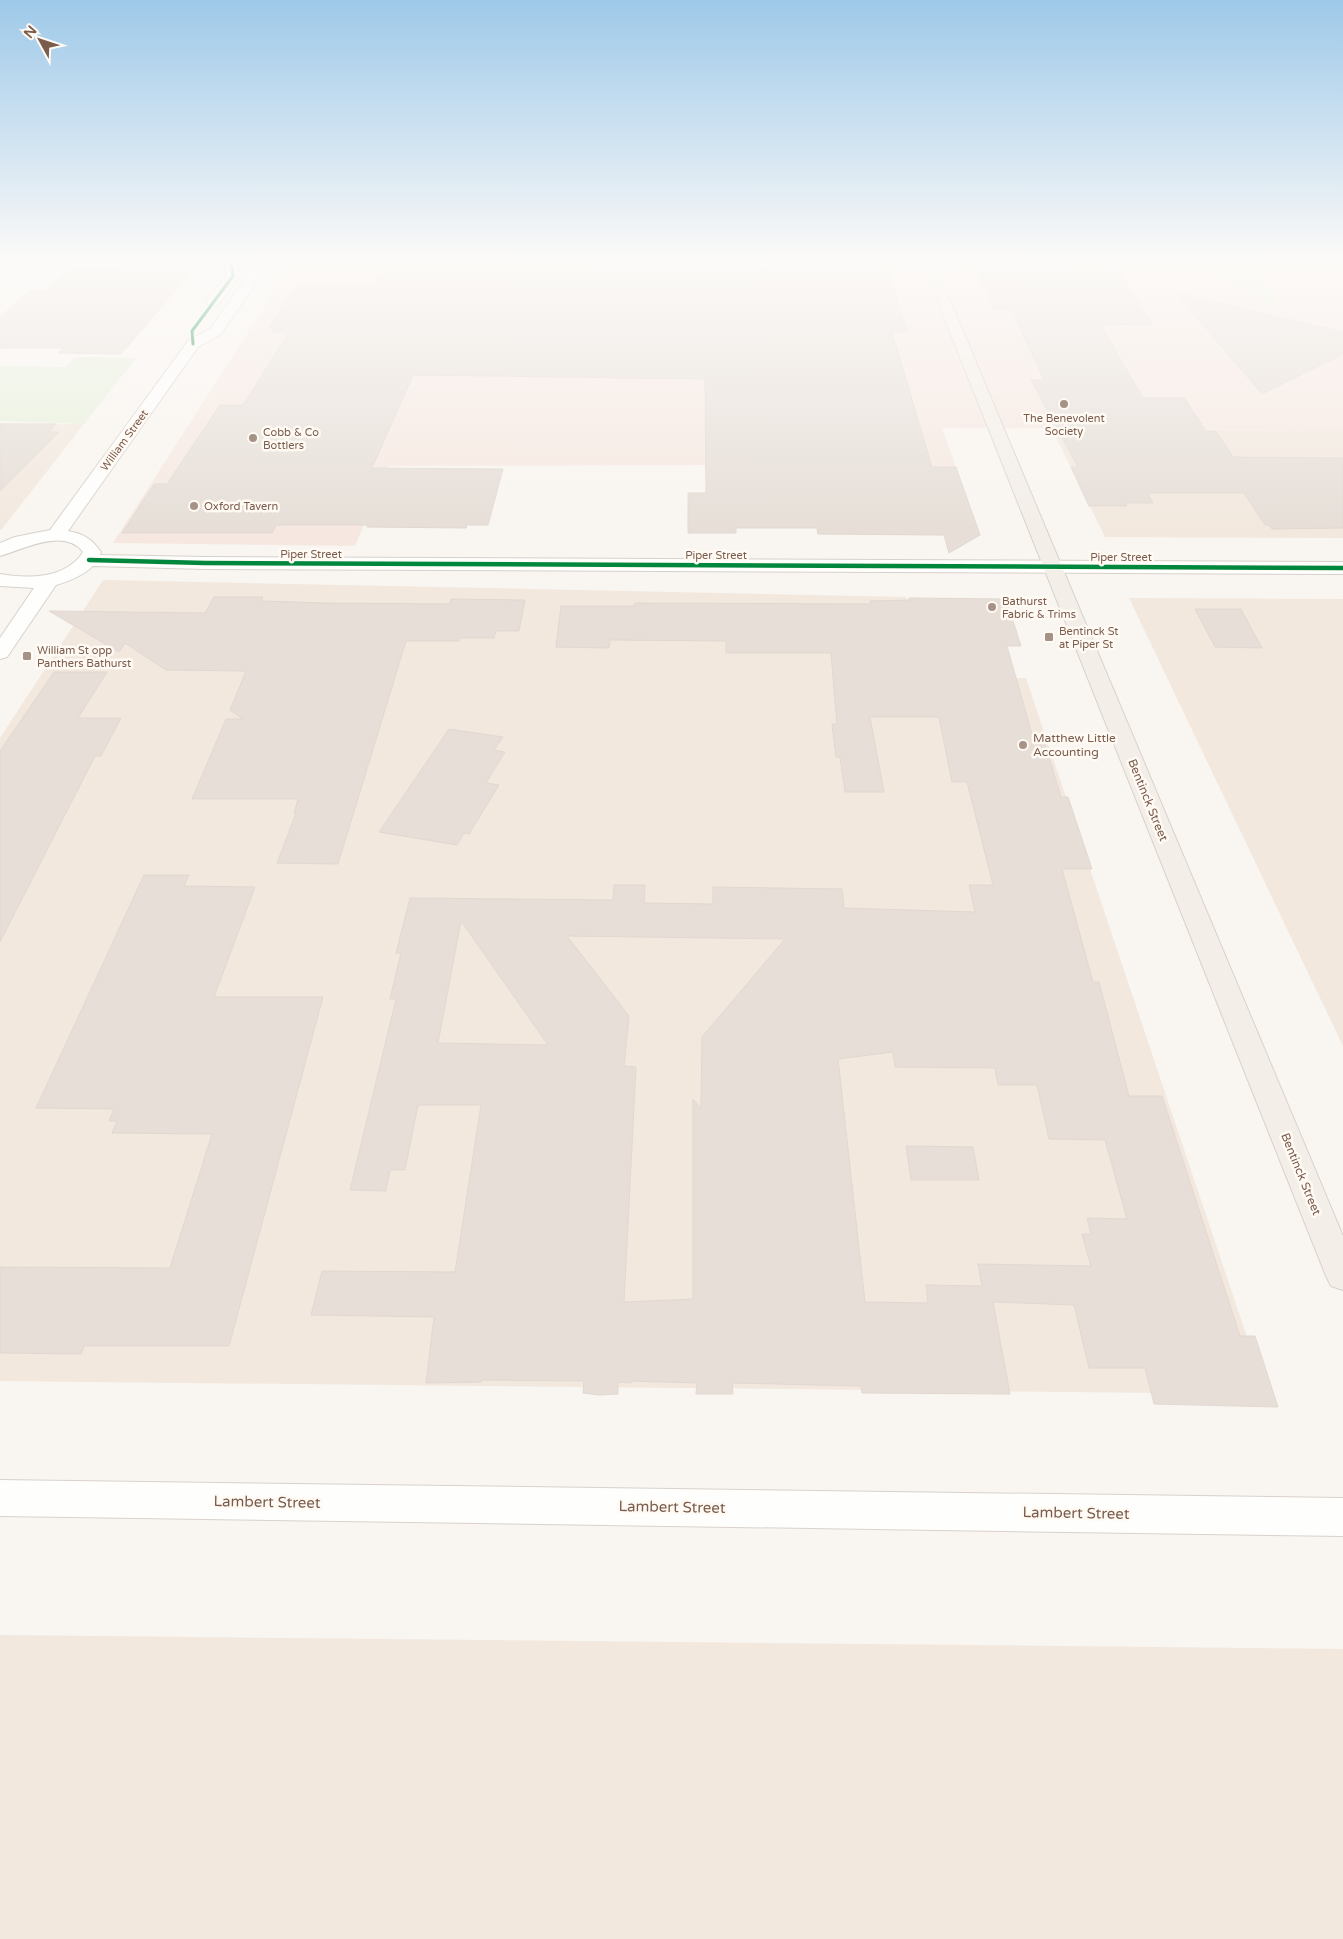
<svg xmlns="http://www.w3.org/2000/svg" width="1343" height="1939" font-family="'Varela Round',sans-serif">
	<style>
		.residential { fill: #f2e8de }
		.commercial { fill: #f6e8e1 }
		.green { fill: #e7f0db }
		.building { fill: #e6ded7; stroke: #e2d8d2; fill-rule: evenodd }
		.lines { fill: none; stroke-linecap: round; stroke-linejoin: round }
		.minor-casing { stroke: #d7d1cb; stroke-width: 2 }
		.secondary-casing { stroke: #d9d2cb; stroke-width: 2 }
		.primary-casing { stroke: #dad1cc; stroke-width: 2 }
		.minor { fill: #fefefd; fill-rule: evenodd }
		.secondary { fill: #fefefd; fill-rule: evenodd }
		.primary { fill: #f3eee8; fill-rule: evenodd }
		.cycleway-far1-casing { stroke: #fffaf3; stroke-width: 5 }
		.cycleway-casing { stroke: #fffaf3; stroke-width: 6 }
		.cycleway-far1 { stroke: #00873e; stroke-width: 3 }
		.cycleway { stroke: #00873e; stroke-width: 4.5 }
		.poi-dot { fill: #a69286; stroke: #fffaf3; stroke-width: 2 }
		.labels { text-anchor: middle; stroke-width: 5; stroke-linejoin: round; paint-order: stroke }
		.far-poi-label { font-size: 11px; fill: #7a5c4d; stroke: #fffaf3; text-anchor: start }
		.far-street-label { font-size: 11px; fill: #7a5c4d; stroke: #fffaf3 }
		.poi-label { font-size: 12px; fill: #7a5c4d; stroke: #fffaf3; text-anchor: start }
		.street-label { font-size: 12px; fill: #7a5c4d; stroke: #fffaf3 }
		.near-street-label { font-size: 15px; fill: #7a5c4d; stroke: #fffaf3 }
	</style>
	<rect width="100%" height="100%" fill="#f9f5f0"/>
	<path class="residential" d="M 0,423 L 84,424 L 1,530 L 0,530 Z
		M 1052,429 L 1343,430 L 1343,538 L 1105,537 Z
		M 103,580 L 906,597 L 926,678 L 1026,678 L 1266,1394 L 0,1381 L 0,738 Z
		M 1129,598 L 1343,599 L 1343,1046 Z
		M 0,1635 L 1343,1649 L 1343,1939 L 0,1939 Z"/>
	<path class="commercial" d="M 294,260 L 1343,260 L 1343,430 L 942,428 L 956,467 L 716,465 L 389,466 L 355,546 L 113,543 Z"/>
	<path class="green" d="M 1221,273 L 1253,273 L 1274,295 L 1274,305 L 1267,305 L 1258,295 L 1246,295 L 1238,286 L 1231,286 Z
		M 75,357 L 136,358 L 84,424 L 0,421 L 0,366 L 66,367 Z"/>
	<path class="building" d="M 69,269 L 126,269 L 123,272 L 191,272 L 121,354 L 58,353 L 63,348 L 0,348 L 0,317 L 29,291 L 46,291 Z
		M 691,269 L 878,270 L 889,273 L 907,332 L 892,332 L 932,467 L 956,467 L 980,535 L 949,553 L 944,535 L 818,534 L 817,528 L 736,528 L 736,533 L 688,533 L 688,493 L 706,493 L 705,379 L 413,375 L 372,468 L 503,469 L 488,525 L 467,525 L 466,528 L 367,527 L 368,525 L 276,525 L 272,533 L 122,533 L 154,484 L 167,484 L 220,405 L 243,405 L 289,332 L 272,332 L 274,328 L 269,328 L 297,285 L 369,285 L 384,273 L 597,274 L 598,271 L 691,271 Z
		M 976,270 L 1119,271 L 1152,325 L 1100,324 L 1143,398 L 1184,398 L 1206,431 L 1216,431 L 1233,457 L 1343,458 L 1343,528 L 1272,529 L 1269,525 L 1265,525 L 1244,493 L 1148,493 L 1153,503 L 1125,503 L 1127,506 L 1089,506 L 1071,467 L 1078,467 L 1031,380 L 1044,380 L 1011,309 L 994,309 Z
		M 1176,293 L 1343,332 L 1343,354 L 1262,394 Z
		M 0,424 L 56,424 L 49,432 L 59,432 L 0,491 Z
		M 214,597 L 263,597 L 262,601 L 325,603 L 450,604 L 451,599 L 525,600 L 519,631 L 496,631 L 494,638 L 459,638 L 459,641 L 406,641 L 338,864 L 277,863 L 296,813 L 294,813 L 298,799 L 192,799 L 226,719 L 243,719 L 230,710 L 246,671 L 166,670 L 125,643 L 119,652 L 49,611 L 205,613 Z
		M 909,598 L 1006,599 L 1021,646 L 1007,646 L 1032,734 L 1042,734 L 1061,797 L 1068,797 L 1092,869 L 1062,869 L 1093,982 L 1099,982 L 1129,1096 L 1162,1096 L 1240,1336 L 1255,1336 L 1278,1407 L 1154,1404 L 1145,1368 L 1089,1368 L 1074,1305 L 993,1302 L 1010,1394 L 862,1393 L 861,1386 L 732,1383 L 733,1394 L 696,1394 L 697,1383 L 631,1381 L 631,1383 L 618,1382 L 618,1394 L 599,1395 L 583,1393 L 584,1381 L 481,1380 L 481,1382 L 426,1383 L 434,1317 L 311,1315 L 322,1271 L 455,1272 L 481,1105 L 418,1105 L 405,1170 L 390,1170 L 386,1191 L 350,1190 L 396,999 L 390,999 L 401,953 L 396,953 L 410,898 L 613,900 L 614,885 L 645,885 L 644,903 L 713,904 L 713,887 L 842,889 L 844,908 L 975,912 L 969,885 L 993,885 L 967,782 L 952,782 L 939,717 L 870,717 L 884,792 L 845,792 L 840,757 L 836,757 L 832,724 L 837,724 L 831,653 L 726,653 L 726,641 L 610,640 L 609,648 L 556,647 L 561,606 L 634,606 L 635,603 L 871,604 L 870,601 L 909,600 ZM 461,921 L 548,1045 L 438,1043 ZM 567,936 L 785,939 L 702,1037 L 701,1109 L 693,1099 L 693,1299 L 624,1302 L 636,1067 L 624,1066 L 629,1016 ZM 893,1052 L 895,1067 L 995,1068 L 998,1085 L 1037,1085 L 1049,1139 L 1105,1140 L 1127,1219 L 1087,1218 L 1091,1234 L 1082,1234 L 1091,1266 L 978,1264 L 982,1286 L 926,1285 L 928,1303 L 865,1302 L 838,1059 Z
		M 1195,609 L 1241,609 L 1262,648 L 1215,647 Z
		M 54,672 L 107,672 L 78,718 L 121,718 L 101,756 L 95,756 L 0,942 L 0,751 Z
		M 449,729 L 503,737 L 494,750 L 505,752 L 486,783 L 499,785 L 469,834 L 464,833 L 457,845 L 379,832 Z
		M 144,875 L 189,875 L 184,886 L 255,887 L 214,997 L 323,997 L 229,1346 L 84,1346 L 81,1354 L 0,1353 L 0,1267 L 170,1268 L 212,1134 L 112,1133 L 117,1121 L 109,1121 L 114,1109 L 36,1108 Z
		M 906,1146 L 973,1147 L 979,1180 L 911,1180 Z"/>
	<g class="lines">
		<g class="minor-casing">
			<path id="minor" d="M 226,260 L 236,260 L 240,276 L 218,305 L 208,305 L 206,302 L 226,276 L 225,263 Z
				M 271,260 L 277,264 L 260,277 L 221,334 L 198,347 L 68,531 C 84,534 92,539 101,552 L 100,555 L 205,557 L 1343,562 L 1343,574 L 205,569 L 93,566 C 82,576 70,581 56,585 L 7,657 L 0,659 L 0,638 L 34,588 L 0,586 L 0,574 C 28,579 66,579 83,552 C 64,527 22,550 0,556 L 0,543 L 15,537 L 50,530 L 188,341 L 211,328 L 250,271 Z"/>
		</g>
		<g class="secondary-casing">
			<path id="secondary" d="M 0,1480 L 1343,1498 L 1343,1536 L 0,1516 Z"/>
		</g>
		<g class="primary-casing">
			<path id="primary" d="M 888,260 C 904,260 920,264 936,264 C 946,265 955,259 967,260 L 959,267 L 938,272 L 1343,1236 L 1343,1290 L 1331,1286 L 1326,1276 L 926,272 L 896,266 Z"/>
		</g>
		<use href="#minor" class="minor"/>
		<use href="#secondary" class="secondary"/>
		<use href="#primary" class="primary"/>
		<g class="cycleway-far1-casing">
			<path id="cycleway-far1" d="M 193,344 L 192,331 L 233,276 L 231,263"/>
		</g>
		<g class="cycleway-casing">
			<path id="cycleway" d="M 89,560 L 205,563 L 1343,568"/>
		</g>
		<use href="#cycleway-far1" class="cycleway-far1"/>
		<use href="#cycleway" class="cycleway"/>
	</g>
	<linearGradient id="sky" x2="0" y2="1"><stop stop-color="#9ec9e9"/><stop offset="0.49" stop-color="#fcfaf8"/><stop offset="1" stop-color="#fcfaf8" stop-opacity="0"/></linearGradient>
	<rect width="1343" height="531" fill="url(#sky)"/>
	<g class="poi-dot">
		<circle cx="1064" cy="404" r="5"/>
		<circle cx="253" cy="438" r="5"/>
		<circle cx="194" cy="506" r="5"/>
		<circle cx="992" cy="607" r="5"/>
		<rect x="1044" y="632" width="10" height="10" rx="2.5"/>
		<rect x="22" y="651" width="10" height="10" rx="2.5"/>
		<circle cx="1023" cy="745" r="5"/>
	</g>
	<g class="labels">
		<g class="far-poi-label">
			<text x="1064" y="422" text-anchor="middle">The Benevolent<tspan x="1064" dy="13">Society</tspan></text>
			<text x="263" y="436">Cobb &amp; Co<tspan x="263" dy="13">Bottlers</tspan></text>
			<text x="204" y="510">Oxford Tavern</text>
			<text x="1002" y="605">Bathurst<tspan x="1002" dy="13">Fabric &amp; Trims</tspan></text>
			<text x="1059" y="635">Bentinck St<tspan x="1059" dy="13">at Piper St</tspan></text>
			<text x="37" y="654">William St opp<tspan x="37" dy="13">Panthers Bathurst</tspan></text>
		</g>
		<g class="far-street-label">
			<text transform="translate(124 440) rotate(-54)" y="4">William Street</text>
			<text x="311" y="558">Piper Street</text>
			<text x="716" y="559">Piper Street</text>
			<text x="1121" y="561">Piper Street</text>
		</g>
		<g class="poi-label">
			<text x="1033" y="742">Matthew Little<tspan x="1033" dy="14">Accounting</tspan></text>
		</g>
		<g class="street-label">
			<text transform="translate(1148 800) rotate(68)" y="4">Bentinck Street</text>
			<text transform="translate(1301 1174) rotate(68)" y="4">Bentinck Street</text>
		</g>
		<g class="near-street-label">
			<text transform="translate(267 1502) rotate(1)" y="5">Lambert Street</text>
			<text transform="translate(672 1507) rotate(1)" y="5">Lambert Street</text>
			<text transform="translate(1076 1513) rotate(1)" y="5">Lambert Street</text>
		</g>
	</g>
	<g transform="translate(40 40) rotate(310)" stroke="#fffaf3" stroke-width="4" paint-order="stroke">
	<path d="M0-4L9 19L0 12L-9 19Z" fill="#7a5c4d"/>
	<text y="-8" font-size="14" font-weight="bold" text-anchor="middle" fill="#7a5c4d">N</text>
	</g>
</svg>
